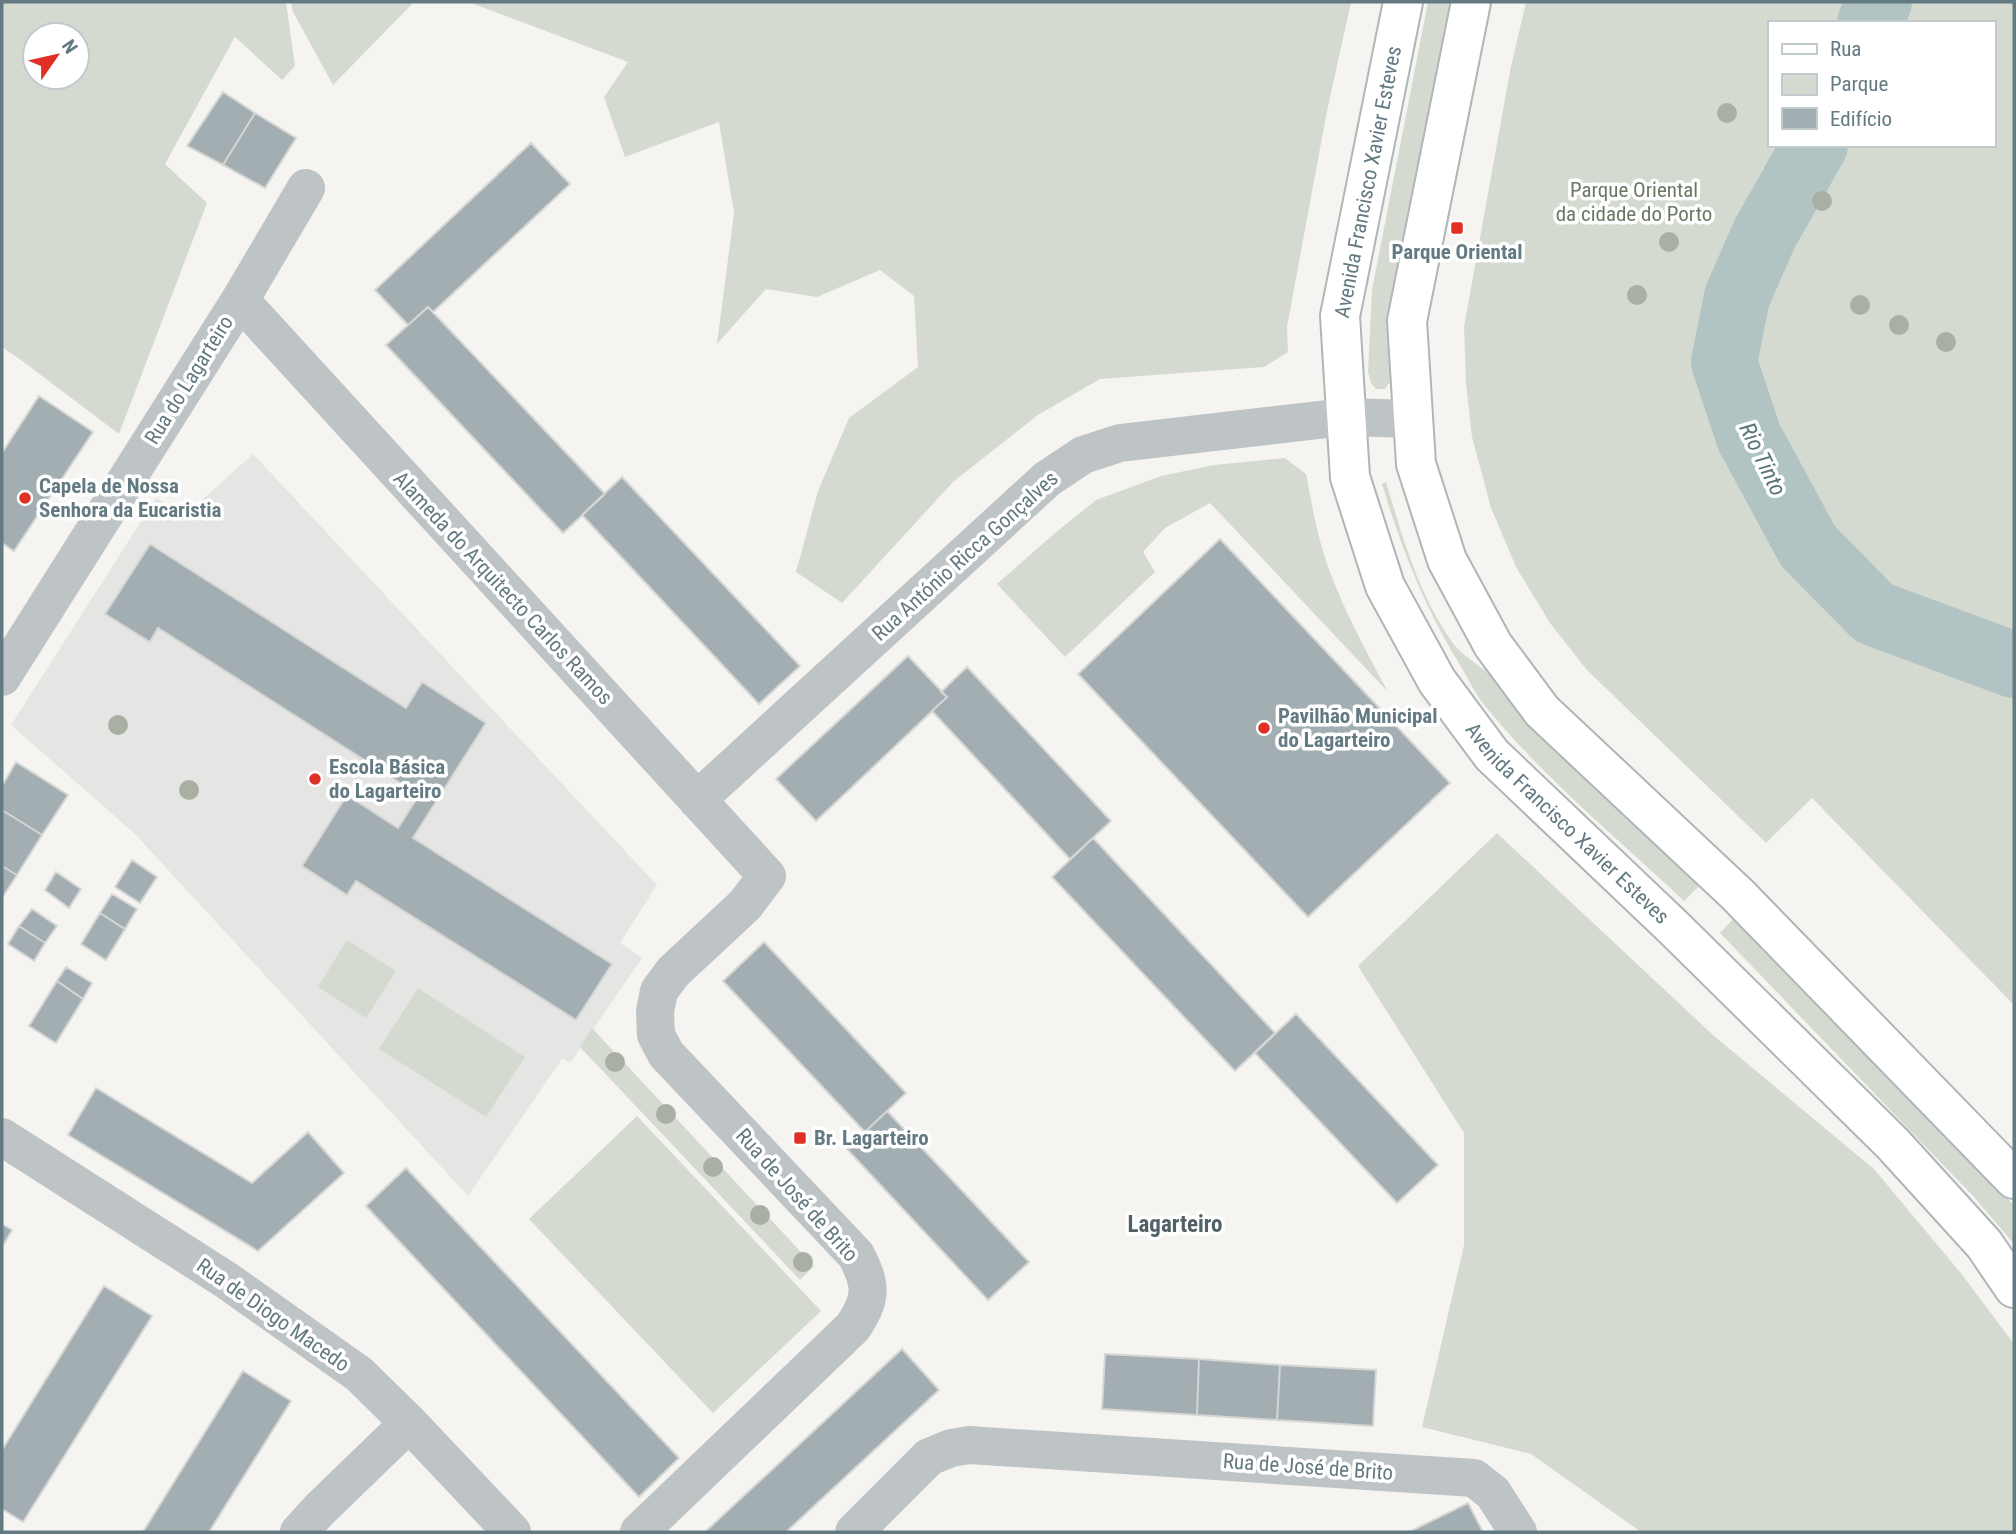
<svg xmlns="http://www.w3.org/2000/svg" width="2016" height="1534" font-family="'Roboto Condensed',sans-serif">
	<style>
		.built { fill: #e5e6e4 }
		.green { fill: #d5dad0; fill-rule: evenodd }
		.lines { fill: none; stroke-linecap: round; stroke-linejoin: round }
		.river { stroke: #b2c3c4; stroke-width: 66 }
		.building { fill: #a2aeb1; stroke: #d6d6d4; stroke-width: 2 }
		.major-casing { stroke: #afb6b8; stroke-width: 42 }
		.minor { stroke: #bec3c5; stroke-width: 38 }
		.major { stroke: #fff; stroke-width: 38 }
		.tree { fill: #a9b0a3 }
		.poi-dot { fill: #e03025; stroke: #fff; stroke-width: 2.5 }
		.labels { text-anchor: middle; stroke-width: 7; stroke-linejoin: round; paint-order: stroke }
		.street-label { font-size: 21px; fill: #647a82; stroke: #fff }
		.park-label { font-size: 21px; fill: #6b7963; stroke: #fff }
		.poi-label { font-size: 21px; font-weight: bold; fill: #647a82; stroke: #fff; text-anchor: start }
		.water-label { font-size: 23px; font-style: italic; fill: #5a7678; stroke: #fff }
		.neighbourhood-label { font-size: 23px; font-weight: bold; fill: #526167; stroke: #fff }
	</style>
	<rect width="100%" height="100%" fill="#f5f4f1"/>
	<path class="built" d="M 253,454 L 657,885 L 620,943 L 642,958 L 570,1063 L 562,1059 L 468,1196 L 135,834 L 11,725 L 156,498 L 185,515 Z"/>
	<path class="green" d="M 2,2 L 286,2 L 295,66 L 282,80 L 235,37 L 165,164 L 207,203 L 119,434 L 21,360 L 2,347 ZM 35,35 L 77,35 L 77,77 L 35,77 Z
		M 291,2 L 414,2 L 333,85 L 293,12 Z
		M 476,2 L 1351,2 L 1326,116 L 1287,327 L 1288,352 L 1264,367 L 1100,379 L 1038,415 L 953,482 L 842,603 L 796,572 L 818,491 L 849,418 L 918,367 L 914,296 L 880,270 L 817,297 L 766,289 L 717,344 L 734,213 L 719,122 L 625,157 L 604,97 L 628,62 L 474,4 Z
		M 1428,2 L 1450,2 L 1393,298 L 1390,382 L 1385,389 L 1376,389 L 1371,383 L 1368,372 L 1372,290 Z
		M 1526,2 L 2014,2 L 2014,1005 L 1812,798 L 1766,843 L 1587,670 L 1550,623 L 1516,567 L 1491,508 L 1472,437 L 1466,384 L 1464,327 L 1510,71 ZM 1769,23 L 1993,23 L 1993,145 L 1769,145 Z
		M 1285,458 L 1306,474 C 1312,504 1317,535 1327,564 C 1343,609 1366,651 1388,692 L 1210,503 L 1165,528 L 1143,552 L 1155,572 L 1065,657 L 997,584 L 1055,533 L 1096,500 L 1161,476 L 1214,465 Z
		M 1386,482 C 1402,536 1418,592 1450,639 C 1463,659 1489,670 1506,687 C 1571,753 1636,819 1700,885 L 1684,901 C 1617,838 1543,777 1485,706 C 1475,694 1468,678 1460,665 C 1424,606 1402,550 1382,484 Z
		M 1497,833 L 1714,1036 L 1874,1169 L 1960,1272 L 2014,1344 L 2014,1532 L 1641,1532 L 1531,1454 L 1422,1427 L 1464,1245 L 1464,1133 L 1358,966 Z
		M 1734,918 L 2011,1202 L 2014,1206 L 2014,1244 L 1974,1197 L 1720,933 Z
		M 347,940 L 396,971 L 366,1018 L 318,987 Z
		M 418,988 L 525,1057 L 486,1117 L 379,1049 Z
		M 592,1028 L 814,1266 L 800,1280 L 580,1047 Z
		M 637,1116 L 821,1311 L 713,1413 L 529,1219 Z"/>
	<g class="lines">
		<path class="river" d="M 1870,23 L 1879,2
			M 1815,145 L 1765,233 L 1737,297 L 1724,362 L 1749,437 L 1808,546 L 1874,613 L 2014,665"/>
	</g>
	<path class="building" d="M 223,92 L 255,113 L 223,165 L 187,146 Z
		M 255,113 L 296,138 L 265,188 L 223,165 Z
		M 531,143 L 570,184 L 433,312 L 428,307 L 408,325 L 375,290 Z
		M 428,307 L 605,494 L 563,533 L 386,345 Z
		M 39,396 L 93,432 L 14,551 L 2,543 L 2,453 Z
		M 622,477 L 800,666 L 759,704 L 582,515 Z
		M 1220,539 L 1450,783 L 1308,917 L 1078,674 Z
		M 150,544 L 406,708 L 422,682 L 486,723 L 413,838 L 612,964 L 576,1020 L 356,881 L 347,895 L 302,866 L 347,795 L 398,828 L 419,795 L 158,628 L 150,642 L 105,614 Z
		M 908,656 L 947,697 L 816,821 L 776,779 Z
		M 967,667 L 1111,821 L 1070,859 L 932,711 L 947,697 L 941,692 Z
		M 16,762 L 68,795 L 42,835 L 2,810 L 2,786 Z
		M 2,810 L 42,835 L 17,875 L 2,866 Z
		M 1093,838 L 1275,1033 L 1235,1071 L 1052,877 Z
		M 132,860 L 157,877 L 140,903 L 115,887 Z
		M 2,866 L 17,875 L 2,898 Z
		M 56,872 L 81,889 L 69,908 L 45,890 Z
		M 112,894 L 137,909 L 125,929 L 100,913 Z
		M 32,909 L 57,926 L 45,943 L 19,926 Z
		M 100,913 L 125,929 L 106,960 L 81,944 Z
		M 19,926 L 45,943 L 34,961 L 8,944 Z
		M 764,942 L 906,1093 L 865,1132 L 723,981 Z
		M 66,967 L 92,983 L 83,999 L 57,981 Z
		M 57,981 L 83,999 L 56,1043 L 29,1026 Z
		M 1296,1014 L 1438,1165 L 1397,1203 L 1255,1053 Z
		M 96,1088 L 252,1183 L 308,1132 L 344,1173 L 258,1251 L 68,1135 Z
		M 887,1111 L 1029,1262 L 988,1300 L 847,1149 Z
		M 406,1168 L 679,1458 L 639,1497 L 366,1206 Z
		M 2,1224 L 12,1230 L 2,1247 Z
		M 104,1286 L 152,1316 L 23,1522 L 2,1509 L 2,1450 Z
		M 902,1349 L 939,1390 L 786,1532 L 705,1532 Z
		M 1105,1354 L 1199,1359 L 1197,1415 L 1102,1409 Z
		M 1199,1359 L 1280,1365 L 1277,1420 L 1197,1415 Z
		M 1280,1365 L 1376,1370 L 1373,1426 L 1277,1420 Z
		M 243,1371 L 291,1401 L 209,1532 L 143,1532 Z
		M 1468,1503 L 1483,1532 L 1409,1532 Z"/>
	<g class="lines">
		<g class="major-casing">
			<g id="major">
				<path id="s1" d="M 1403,2 L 1340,316 L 1350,477 L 1385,586 L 1437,681 L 1492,755 L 1673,927 L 1893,1144 L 1984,1244 L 2014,1288"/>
				<path d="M 1471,2 L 1407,321 L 1416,464 L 1447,560 L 1493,645 L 1542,711 L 1738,895 L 2014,1179"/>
			</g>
		</g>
		<path class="minor" d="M 240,300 L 767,876 L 745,905 L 673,972 L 659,991 L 655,1011 L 656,1035 L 666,1054 L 856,1255 C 872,1286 872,1298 853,1327 L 639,1532
			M 2,677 L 240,300 L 306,188
			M 697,800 L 1047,479 L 1083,455 L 1120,443 L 1345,417 L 1412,419
			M 2,1137 L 226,1280 L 359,1374 L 409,1423 L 512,1532
			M 299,1532 L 319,1510 L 409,1423
			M 854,1532 L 929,1457 L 951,1448 L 969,1445 L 1474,1478 L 1493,1493 L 1518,1532"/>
		<use href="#major" class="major"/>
	</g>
	<g class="tree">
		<circle cx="1727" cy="113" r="10"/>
		<circle cx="1822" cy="201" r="10"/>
		<circle cx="1669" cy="242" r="10"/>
		<circle cx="1637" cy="295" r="10"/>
		<circle cx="1860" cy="305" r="10"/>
		<circle cx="1899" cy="325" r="10"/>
		<circle cx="1946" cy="342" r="10"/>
		<circle cx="118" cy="725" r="10"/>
		<circle cx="189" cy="790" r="10"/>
		<circle cx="615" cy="1062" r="10"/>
		<circle cx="666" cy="1114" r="10"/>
		<circle cx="713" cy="1167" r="10"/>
		<circle cx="760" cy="1215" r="10"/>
		<circle cx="803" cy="1262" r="10"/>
	</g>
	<g class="poi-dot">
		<rect x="1450" y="221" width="14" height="14" rx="3.5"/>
		<circle cx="25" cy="498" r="7"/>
		<circle cx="1264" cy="728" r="7"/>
		<circle cx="315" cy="779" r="7"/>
		<rect x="793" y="1131" width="14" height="14" rx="3.5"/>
	</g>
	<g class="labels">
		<g class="street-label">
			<text transform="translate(1368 182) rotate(-79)" y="7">Avenida Francisco Xavier Esteves</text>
			<text transform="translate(189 380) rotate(-58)" y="7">Rua do Lagarteiro</text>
			<text transform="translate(965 556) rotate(-42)" y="7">Rua António Ricca Gonçalves</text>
			<text transform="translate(503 588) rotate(47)" y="7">Alameda do Arquitecto Carlos Ramos</text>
			<text dy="7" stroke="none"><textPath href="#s1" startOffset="898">Avenida Francisco Xavier Esteves</textPath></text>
			<text transform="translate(797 1195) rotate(48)" y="7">Rua de José de Brito</text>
			<text transform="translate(273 1315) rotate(35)" y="7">Rua de Diogo Macedo</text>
			<text transform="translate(1308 1467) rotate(4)" y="7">Rua de José de Brito</text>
		</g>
		<g class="park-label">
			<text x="1634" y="197">Parque Oriental<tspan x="1634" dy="24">da cidade do Porto</tspan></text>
		</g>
		<g class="poi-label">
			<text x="1457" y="259" text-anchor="middle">Parque Oriental</text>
			<text x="39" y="493">Capela de Nossa<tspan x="39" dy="24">Senhora da Eucaristia</tspan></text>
			<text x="1278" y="723">Pavilhão Municipal<tspan x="1278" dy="24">do Lagarteiro</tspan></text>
			<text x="329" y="774">Escola Básica<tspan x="329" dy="24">do Lagarteiro</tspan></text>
			<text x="814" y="1145">Br. Lagarteiro</text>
		</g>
		<g class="water-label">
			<text transform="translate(1763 459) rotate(64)" y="8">Rio Tinto</text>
		</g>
		<g class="neighbourhood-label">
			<text x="1175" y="1232">Lagarteiro</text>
		</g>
	</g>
	<rect width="2016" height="1534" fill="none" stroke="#647a82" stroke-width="7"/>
	<rect x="1768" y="21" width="228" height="126" fill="#ffffff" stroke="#c1cacd" stroke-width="2"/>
	<rect x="1782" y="44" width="35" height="10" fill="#ffffff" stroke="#c1cacd" stroke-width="2"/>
	<text x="1830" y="56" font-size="21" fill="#647a82">Rua</text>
	<rect x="1782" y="74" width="35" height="21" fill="#d5dad0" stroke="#c1cacd" stroke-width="2"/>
	<text x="1830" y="91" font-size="21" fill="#647a82">Parque</text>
	<rect x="1782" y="108" width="35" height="21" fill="#a2aeb1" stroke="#c1cacd" stroke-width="2"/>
	<text x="1830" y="126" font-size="21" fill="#647a82">Edifício</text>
	<g transform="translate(56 56) rotate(56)"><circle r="33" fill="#ffffff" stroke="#c1cacd" stroke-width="2"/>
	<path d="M0-5L12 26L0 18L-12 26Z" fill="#e03025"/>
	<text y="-10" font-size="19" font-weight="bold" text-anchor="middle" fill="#647a82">N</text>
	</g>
</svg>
